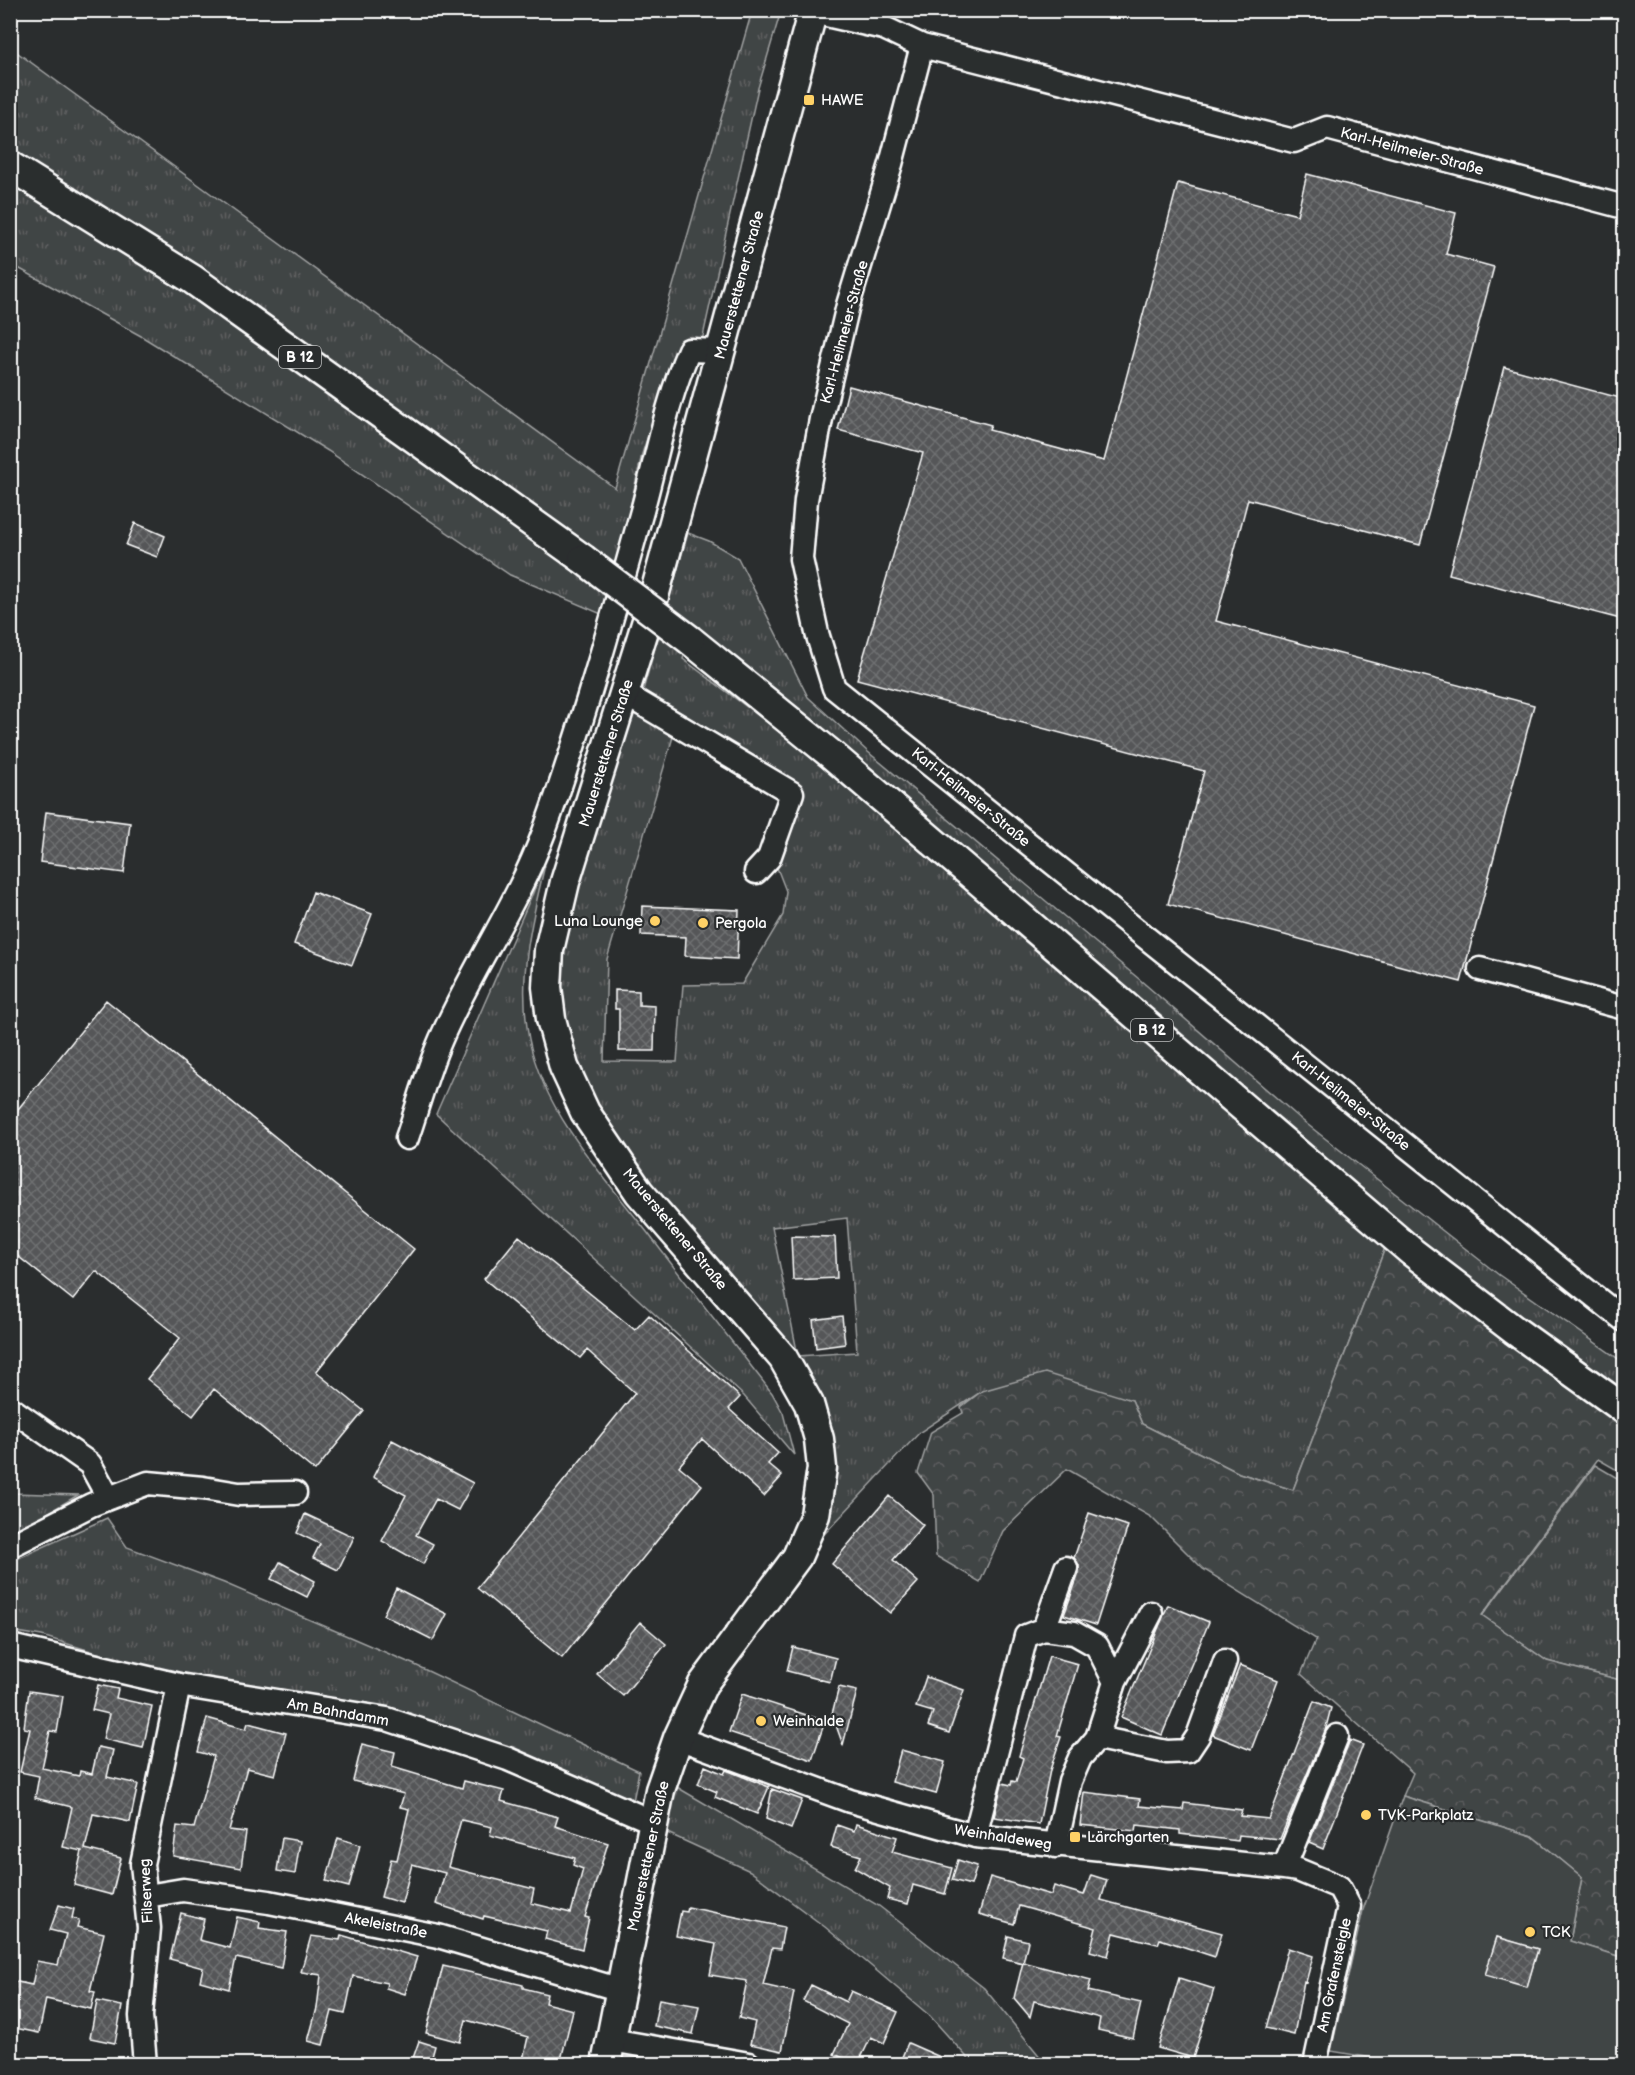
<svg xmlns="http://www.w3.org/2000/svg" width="1635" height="2075" font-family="'Balsamiq Sans',sans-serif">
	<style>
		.grass { fill: url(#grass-tufts); stroke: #a0a2a2; stroke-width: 1.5; fill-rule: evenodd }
		.forest { fill: url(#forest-crowns); stroke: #a0a2a2; stroke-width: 1.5 }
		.pitch { fill: #414445; stroke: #a0a2a2; stroke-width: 1.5; fill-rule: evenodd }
		.building { fill: url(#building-cross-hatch); stroke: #fff; stroke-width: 1.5; fill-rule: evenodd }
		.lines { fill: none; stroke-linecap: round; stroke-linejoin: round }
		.minor-casing { stroke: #fff; stroke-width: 27 }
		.major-casing { stroke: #fff; stroke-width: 33 }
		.minor { stroke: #2a2d2e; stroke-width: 22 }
		.major { stroke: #2a2d2e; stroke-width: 28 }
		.major-bridge-casing { stroke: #fff; stroke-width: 33; stroke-linecap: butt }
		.major-bridge { stroke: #2a2d2e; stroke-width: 28 }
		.poi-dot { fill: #ffd166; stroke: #2a2d2e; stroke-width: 2 }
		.labels { text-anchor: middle; stroke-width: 4.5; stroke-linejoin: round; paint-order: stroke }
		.shield { fill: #2a2d2e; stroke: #bfc0c0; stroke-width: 1.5 }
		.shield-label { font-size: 14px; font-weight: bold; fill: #fff }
		.poi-label { font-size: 15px; fill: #fff; stroke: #2a2d2e; text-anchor: start }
		.street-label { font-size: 15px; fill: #fff; stroke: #2a2d2e }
	</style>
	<defs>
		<pattern id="grass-tufts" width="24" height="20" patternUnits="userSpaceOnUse" patternTransform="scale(1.5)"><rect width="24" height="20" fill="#414445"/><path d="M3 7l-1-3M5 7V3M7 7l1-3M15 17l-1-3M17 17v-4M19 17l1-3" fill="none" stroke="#5e6061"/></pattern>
		<pattern id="forest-crowns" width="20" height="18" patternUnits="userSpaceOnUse" patternTransform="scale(1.5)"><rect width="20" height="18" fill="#414445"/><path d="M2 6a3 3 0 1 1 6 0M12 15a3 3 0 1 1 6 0" fill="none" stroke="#5e6061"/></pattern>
		<pattern id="building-cross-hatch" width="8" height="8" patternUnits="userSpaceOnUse" patternTransform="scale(1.5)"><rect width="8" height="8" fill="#555758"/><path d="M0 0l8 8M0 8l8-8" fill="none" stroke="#6e7071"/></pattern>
	</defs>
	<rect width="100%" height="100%" fill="#2a2d2e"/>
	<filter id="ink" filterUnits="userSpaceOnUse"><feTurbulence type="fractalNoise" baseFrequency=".0167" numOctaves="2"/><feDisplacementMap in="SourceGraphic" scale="12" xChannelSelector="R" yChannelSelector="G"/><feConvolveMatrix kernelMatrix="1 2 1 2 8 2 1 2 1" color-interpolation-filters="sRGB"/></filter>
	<g filter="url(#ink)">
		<path class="grass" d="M 752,11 L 781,11 L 758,88 L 702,341 L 667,377 L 642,454 L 606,616 L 510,575 L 328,451 L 141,336 L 11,264 L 11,48 L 615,488 Z
			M 688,533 L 709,541 L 738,558 L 808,697 L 868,752 L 1139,979 L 1303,1121 L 1499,1275 L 1624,1363 L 1624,1395 L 1424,1247 L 694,627 L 683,659 L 783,734 L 1385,1248 L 1293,1490 L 1239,1473 L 1142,1424 L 1132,1400 L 982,1391 L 920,1432 L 813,1546 L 828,1438 L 743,1302 L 592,1111 L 557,1016 L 554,985 L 576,883 L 635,708 L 675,730 L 607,959 L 604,1061 L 677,1062 L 683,985 L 742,984 L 783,915 L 786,891 L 774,860 L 797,793 L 683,714 L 643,690 ZM 847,1218 L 857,1352 L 798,1356 L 772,1227 Z
			M 545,865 C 532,919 519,971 527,1027 C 537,1105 600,1171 647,1232 C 688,1286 730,1339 772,1393 L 783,1413 L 794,1455 L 744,1396 L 436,1114 Z
			M 1595,1465 L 1624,1482 L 1624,1681 L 1547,1661 L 1482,1616 Z
			M 11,1493 L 78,1495 L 11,1535 Z
			M 107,1518 L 127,1547 L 224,1583 L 415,1665 L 639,1771 L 632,1806 L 512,1752 L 182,1679 L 42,1636 L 11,1631 L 10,1562 Z
			M 675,1786 L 879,1906 L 984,1988 L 1046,2064 L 973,2064 L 930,2016 L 825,1927 L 750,1871 L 663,1831 Z"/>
		<path class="forest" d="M 1385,1248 L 1507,1341 L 1624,1423 L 1624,1474 L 1598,1459 L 1482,1615 L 1547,1661 L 1624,1681 L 1624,1958 L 1570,1941 L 1582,1877 L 1532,1836 L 1403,1796 L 1413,1773 L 1301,1674 L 1316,1639 L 1203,1569 L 1151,1517 L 1067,1469 L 1003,1531 L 980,1582 L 936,1556 L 934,1495 L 918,1473 L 931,1432 L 963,1413 L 961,1407 L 982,1391 L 1045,1373 L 1132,1400 L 1142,1424 L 1239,1473 L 1293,1490 Z"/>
		<path class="pitch" d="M 1403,1796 L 1532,1836 L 1582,1877 L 1570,1941 L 1624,1958 L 1624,2064 L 1408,2064 L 1331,2051 L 1363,1910 ZM 1497,1937 L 1538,1949 L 1527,1986 L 1486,1975 Z"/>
		<path class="building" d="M 1307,174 L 1456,213 L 1446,254 L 1494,267 L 1420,545 L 1248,499 L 1216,621 L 1534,705 L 1461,982 L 1168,904 L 1204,771 L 857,679 L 923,453 L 838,430 L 849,386 L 991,425 L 989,430 L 1104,461 L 1178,183 L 1297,215 Z
			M 1504,367 L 1624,399 L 1624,620 L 1449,574 Z
			M 135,523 L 165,536 L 157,557 L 126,545 Z
			M 46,812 L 130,823 L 124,873 L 40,862 Z
			M 313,892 L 372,914 L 352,965 L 294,944 Z
			M 642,906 L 739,910 L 737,959 L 685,956 L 686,937 L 641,935 Z
			M 615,990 L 639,991 L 639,1005 L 655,1006 L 654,1051 L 619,1051 L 619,1009 L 615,1009 Z
			M 106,1000 L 414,1249 L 316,1372 L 364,1411 L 315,1471 L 214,1389 L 193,1416 L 147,1379 L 180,1338 L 96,1271 L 73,1300 L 10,1250 L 10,1231 L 17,1222 L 10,1217 L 10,1119 Z
			M 519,1236 L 635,1330 L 649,1315 L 740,1397 L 729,1409 L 778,1453 L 768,1464 L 782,1476 L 764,1496 L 702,1439 L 679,1466 L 702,1485 L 562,1658 L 477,1588 L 635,1393 L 587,1350 L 580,1358 L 484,1279 Z
			M 791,1236 L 835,1237 L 837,1278 L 793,1280 Z
			M 842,1316 L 845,1344 L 816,1348 L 813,1320 Z
			M 392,1440 L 473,1483 L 458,1510 L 436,1499 L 416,1535 L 433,1544 L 423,1564 L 382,1541 L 406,1495 L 373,1477 Z
			M 889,1496 L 923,1525 L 893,1560 L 918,1582 L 890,1613 L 832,1564 Z
			M 1089,1513 L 1128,1526 L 1096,1625 L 1064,1615 L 1079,1573 L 1079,1565 L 1074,1558 Z
			M 305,1514 L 354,1537 L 338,1570 L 313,1558 L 320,1544 L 297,1533 Z
			M 280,1562 L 315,1581 L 307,1597 L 271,1579 Z
			M 396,1588 L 447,1614 L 433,1640 L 383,1615 Z
			M 1168,1605 L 1209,1622 L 1162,1735 L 1121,1717 Z
			M 640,1622 L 666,1644 L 623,1696 L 597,1674 Z
			M 793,1647 L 836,1658 L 830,1682 L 787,1671 Z
			M 1049,1656 L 1078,1664 L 1057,1736 L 1061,1737 L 1050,1770 L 1039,1824 L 994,1817 L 1002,1783 L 1011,1785 L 1012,1781 L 1016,1782 L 1023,1758 L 1019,1756 Z
			M 1240,1665 L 1278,1680 L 1251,1750 L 1213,1735 Z
			M 926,1677 L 964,1690 L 949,1733 L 928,1726 L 933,1712 L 916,1707 Z
			M 98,1685 L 118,1689 L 116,1698 L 152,1706 L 143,1748 L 103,1739 L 109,1714 L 92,1710 Z
			M 839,1687 L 857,1691 L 843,1745 L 832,1714 Z
			M 29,1691 L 63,1696 L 57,1732 L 50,1731 L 42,1768 L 79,1776 L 80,1771 L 92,1774 L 98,1747 L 113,1750 L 107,1777 L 138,1784 L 130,1822 L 93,1814 L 85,1849 L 121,1858 L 112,1895 L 74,1885 L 82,1851 L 63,1847 L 72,1807 L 35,1798 L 39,1776 L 20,1772 L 30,1729 L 24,1728 Z
			M 742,1694 L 825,1721 L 812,1760 L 729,1732 Z
			M 1314,1701 L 1331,1708 L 1325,1731 L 1280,1839 L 1239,1835 L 1238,1841 L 1180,1834 L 1180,1830 L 1137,1825 L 1136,1831 L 1080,1825 L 1084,1792 L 1140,1799 L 1139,1806 L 1183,1810 L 1184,1803 L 1242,1810 L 1240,1816 L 1269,1819 Z
			M 207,1718 L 246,1729 L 248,1723 L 286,1733 L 275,1775 L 247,1768 L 229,1830 L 246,1832 L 241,1868 L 173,1856 L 177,1826 L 194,1828 L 214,1756 L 198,1752 Z
			M 1350,1740 L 1363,1745 L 1323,1849 L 1309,1843 Z
			M 362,1744 L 395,1752 L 392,1767 L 462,1788 L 464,1781 L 504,1791 L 501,1801 L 558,1817 L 555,1826 L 608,1843 L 585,1917 L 589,1918 L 582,1949 L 545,1939 L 547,1931 L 484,1916 L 483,1919 L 436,1904 L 445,1873 L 412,1864 L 402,1903 L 381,1897 L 391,1859 L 397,1860 L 409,1809 L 400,1807 L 404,1794 L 353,1781 ZM 461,1820 L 492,1827 L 490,1835 L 575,1858 L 573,1865 L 583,1869 L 571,1913 L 531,1903 L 534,1889 L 448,1867 Z
			M 901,1750 L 945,1762 L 936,1794 L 892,1782 Z
			M 705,1766 L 724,1774 L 726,1770 L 769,1787 L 757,1814 L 715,1797 L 717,1792 L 698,1784 Z
			M 772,1789 L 802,1800 L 791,1829 L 766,1819 Z
			M 856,1824 L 897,1837 L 892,1852 L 952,1868 L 945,1894 L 913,1885 L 908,1904 L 887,1899 L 890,1888 L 855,1868 L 861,1856 L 831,1847 L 837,1825 L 854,1831 Z
			M 282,1838 L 300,1841 L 295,1874 L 277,1871 Z
			M 338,1838 L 360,1845 L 349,1887 L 326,1881 Z
			M 958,1860 L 977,1866 L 971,1885 L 952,1880 Z
			M 1091,1875 L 1107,1880 L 1101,1900 L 1222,1933 L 1215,1957 L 1160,1939 L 1158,1944 L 1114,1933 L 1108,1956 L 1090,1951 L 1096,1928 L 1019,1906 L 1014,1924 L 979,1914 L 990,1877 L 1051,1895 L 1054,1886 L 1084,1895 Z
			M 59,1905 L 74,1909 L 72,1918 L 79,1920 L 77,1927 L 104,1933 L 90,1991 L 95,1992 L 91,2009 L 46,1999 L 39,2033 L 10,2027 L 13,1981 L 32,1985 L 37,1961 L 58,1965 L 66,1934 L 50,1930 Z
			M 688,1907 L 784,1927 L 780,1949 L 772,1948 L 763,1985 L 794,1992 L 782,2051 L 750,2044 L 755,2022 L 739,2018 L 747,1981 L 710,1975 L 716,1944 L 676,1936 L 681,1911 L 687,1912 Z
			M 181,1913 L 204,1919 L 199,1940 L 230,1948 L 237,1917 L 260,1922 L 259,1928 L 287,1932 L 281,1968 L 236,1958 L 229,1989 L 200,1981 L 203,1968 L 170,1959 Z
			M 341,1935 L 417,1957 L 405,1994 L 386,1988 L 387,1983 L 353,1976 L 345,2014 L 332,2011 L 323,2045 L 308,2041 L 317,2008 L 321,1975 L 301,1972 L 311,1936 L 340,1940 Z
			M 1008,1936 L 1028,1941 L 1023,1963 L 1003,1958 Z
			M 1497,1937 L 1538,1949 L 1527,1987 L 1485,1975 Z
			M 1288,1948 L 1313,1956 L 1306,1982 L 1304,1981 L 1294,2035 L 1266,2028 Z
			M 1023,1962 L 1091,1980 L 1088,1991 L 1141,2003 L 1133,2038 L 1098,2030 L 1100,2018 L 1034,2001 L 1030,2017 L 1014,1998 Z
			M 443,1966 L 523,1985 L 523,1988 L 547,1994 L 545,2003 L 573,2010 L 560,2064 L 522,2064 L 528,2037 L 466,2020 L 460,2042 L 426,2033 Z
			M 1179,1978 L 1214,1989 L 1193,2058 L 1158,2048 Z
			M 811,1985 L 846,2002 L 851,1991 L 898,2012 L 884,2043 L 871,2037 L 858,2064 L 834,2054 L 848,2024 L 803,2001 Z
			M 659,1999 L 699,2006 L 693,2034 L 654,2026 Z
			M 97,2001 L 122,2006 L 115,2043 L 90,2038 Z
			M 419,2041 L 435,2046 L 430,2064 L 411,2064 Z
			M 908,2043 L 956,2064 L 899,2064 Z"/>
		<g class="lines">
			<g class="minor-casing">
				<path id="minor" d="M 813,12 L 884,28 L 922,46 L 1294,141 L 1327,128 L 1624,207
					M 922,46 L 891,164 L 848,305 L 821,419 L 806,500 L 801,559 L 817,633 L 834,688 L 1624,1320
					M 625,694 L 792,793 L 769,858 L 756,872
					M 1480,969 L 1624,1008
					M 407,1138 C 418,1106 427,1071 441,1039 C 472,968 517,905 544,832 C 582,727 612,619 642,511 C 657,457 666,402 689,350 L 721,351
					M 10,1408 L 90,1464 L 108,1497
					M 10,1546 L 91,1505 L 148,1483 L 203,1488 L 239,1494 L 295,1493
					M 1044,1629 L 1066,1568
					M 10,1646 L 179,1685 L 387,1719 L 508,1759 L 653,1822
					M 1115,1682 L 1151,1613
					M 678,1738 L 850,1801 L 975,1836 L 1284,1868 L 1298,1870 L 1339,1887 L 1349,1906 L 1315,2064
					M 1097,1738 L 1167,1752 L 1188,1751 L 1198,1736 L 1225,1661
					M 975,1836 L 1026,1636 L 1044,1629 L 1074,1633 L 1097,1646 L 1115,1682 L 1097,1738 L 1080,1758 L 1070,1781 L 1056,1846
					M 1284,1868 L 1337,1736
					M 147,1896 L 183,1890 L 269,1902 L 438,1936 L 621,1990
					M 611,2040 L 749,2064
					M 145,2064 L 141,2016 L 149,1928 L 142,1864 L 179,1685"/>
			</g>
			<g class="major-casing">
				<path id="major" d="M 10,166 L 192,279 L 583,559
					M 690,640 L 832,755 L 1412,1252 L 1514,1330 L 1624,1409
					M 606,2064 L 660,1790 L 678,1738 L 703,1684 L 797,1557 L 815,1515 L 822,1468 L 819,1439 L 809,1404 L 783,1358 L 639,1192 L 585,1112 L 564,1067 L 551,1019 L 547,987 L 549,950 L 565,882 L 650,611 L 813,10"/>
			</g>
			<use href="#minor" class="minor"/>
			<use href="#major" class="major"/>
			<g class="major-bridge-casing">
				<path id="major-bridge" d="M 583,559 L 690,640"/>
			</g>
			<use href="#major-bridge" class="major-bridge"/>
		</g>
	</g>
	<g class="poi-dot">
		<rect x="803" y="94" width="12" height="12" rx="3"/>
		<circle cx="655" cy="921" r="6"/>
		<circle cx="703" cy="923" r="6"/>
		<circle cx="761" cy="1721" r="6"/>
		<circle cx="1366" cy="1815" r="6"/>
		<rect x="1069" y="1831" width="12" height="12" rx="3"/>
		<circle cx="1530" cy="1932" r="6"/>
	</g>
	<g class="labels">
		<g class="shield">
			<rect x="279" y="346" width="42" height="22" rx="4.5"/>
			<rect x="1131" y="1019" width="42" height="22" rx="4.5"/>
		</g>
		<g class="shield-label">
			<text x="300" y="362">B 12</text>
			<text x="1152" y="1035">B 12</text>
		</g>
		<g class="poi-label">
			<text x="821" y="105">HAWE</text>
			<text x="643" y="926" text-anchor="end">Luna Lounge</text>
			<text x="715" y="928">Pergola</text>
			<text x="773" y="1726">Weinhalde</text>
			<text x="1378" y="1820">TVK-Parkplatz</text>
			<text x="1087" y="1842">Lärchgarten</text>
			<text x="1542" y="1937">TCK</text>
		</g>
		<g class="street-label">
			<text transform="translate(1412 151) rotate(15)" y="5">Karl-Heilmeier-Straße</text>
			<text transform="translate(739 285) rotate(-75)" y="5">Mauerstettener Straße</text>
			<text transform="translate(844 332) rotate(-75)" y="5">Karl-Heilmeier-Straße</text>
			<text transform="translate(606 753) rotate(-73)" y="5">Mauerstettener Straße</text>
			<text transform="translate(971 797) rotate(39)" y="5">Karl-Heilmeier-Straße</text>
			<text transform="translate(1351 1101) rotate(39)" y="5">Karl-Heilmeier-Straße</text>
			<text transform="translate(675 1229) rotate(50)" y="5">Mauerstettener Straße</text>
			<text transform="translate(338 1712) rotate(10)" y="5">Am Bahndamm</text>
			<text transform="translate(1003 1837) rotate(9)" y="5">Weinhaldeweg</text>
			<text transform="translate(648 1856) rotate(-78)" y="5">Mauerstettener Straße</text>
			<text transform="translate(146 1891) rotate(-93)" y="5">Filserweg</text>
			<text transform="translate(386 1925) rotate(11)" y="5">Akeleistraße</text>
			<text transform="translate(1334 1975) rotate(-78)" y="5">Am Grafensteigle</text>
		</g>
	</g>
	<rect width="1635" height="2075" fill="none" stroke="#2a2d2e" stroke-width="36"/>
	<rect x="18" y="18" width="1599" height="2039" fill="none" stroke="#fff" stroke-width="2" filter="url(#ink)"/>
</svg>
